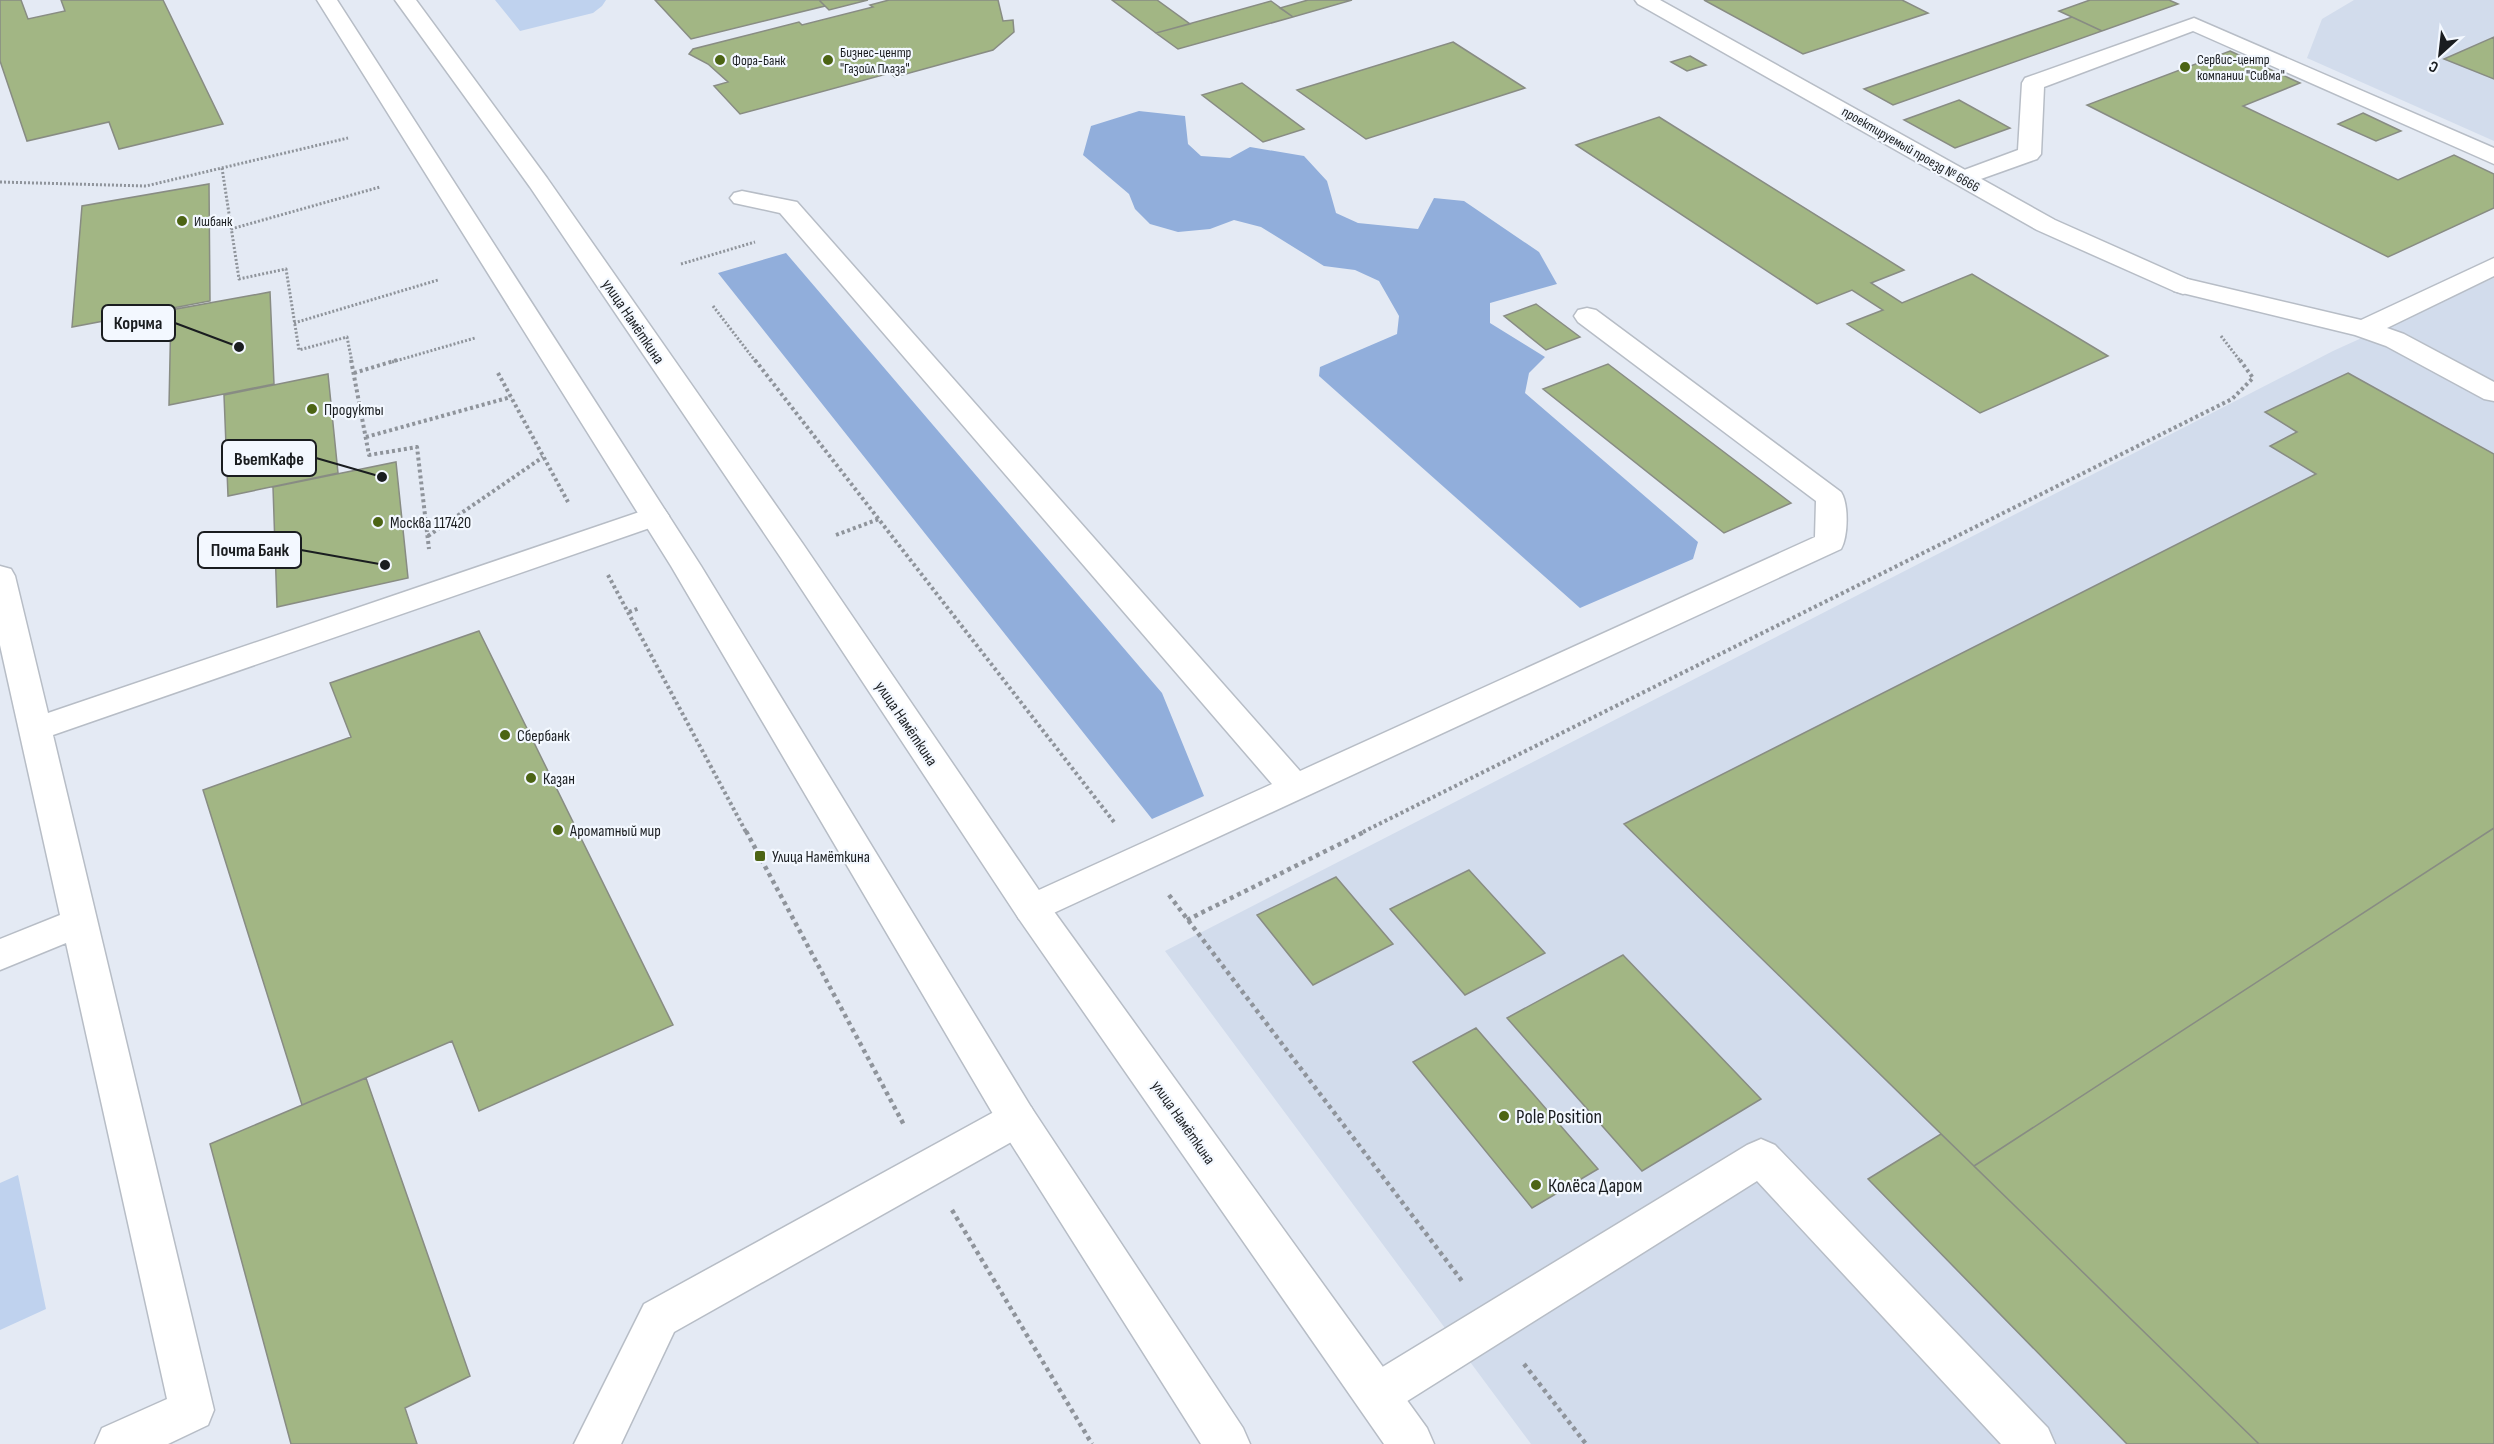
<svg xmlns="http://www.w3.org/2000/svg" width="2494" height="1444" font-family="'Sofia Sans Condensed',sans-serif">
	<style>
		.built { fill: #d2dcec }
		.green { fill: #bfd2ee }
		.forest { fill: #91aedb }
		.building { fill: #a2b684; stroke: #888c83; stroke-width: 1.5 }
		.lines { fill: none; stroke-linecap: round; stroke-linejoin: round }
		.service-casing { stroke: #b7bdc6; stroke-width: 3 }
		.minor-casing { stroke: #b7bdc6; stroke-width: 3 }
		.secondary-casing { stroke: #b7bdc6; stroke-width: 3 }
		.path-far2 { stroke: #8f949b; stroke-width: 3; stroke-dasharray: 2 2; stroke-linecap: butt }
		.path-far1 { stroke: #8f949b; stroke-width: 4; stroke-dasharray: 3 3; stroke-linecap: butt }
		.path { stroke: #8f949b; stroke-width: 4.5; stroke-dasharray: 4 4; stroke-linecap: butt }
		.service { fill: #fff; fill-rule: evenodd }
		.minor { fill: #fff; fill-rule: evenodd }
		.secondary { fill: #fff; fill-rule: evenodd }
		.poi-dot { fill: #4c6414; stroke: #f3f8ff; stroke-width: 2 }
		.labels { text-anchor: middle; stroke-width: 4.5; stroke-linejoin: round; paint-order: stroke }
		.far-poi-label { font-size: 14px; fill: #1a1d20; stroke: #f3f8ff; text-anchor: start }
		.far-street-label { font-size: 14px; fill: #1a1d20; stroke: #f3f8ff }
		.street-label { font-size: 16px; fill: #1a1d20; stroke: #f3f8ff }
		.poi-label { font-size: 16px; fill: #1a1d20; stroke: #f3f8ff; text-anchor: start }
		.near-poi-label { font-size: 20px; fill: #1a1d20; stroke: #f3f8ff; text-anchor: start }
		.leader { fill: none; stroke: #1a1d20; stroke-width: 2 }
		.callout-dot { fill: #1a1d20; stroke: #f3f8ff; stroke-width: 2 }
		.callout { fill: #f3f8ff; stroke: #1a1d20; stroke-width: 2 }
		.callout-label { font-size: 18px; text-anchor: middle; font-weight: bold; fill: #1a1d20 }
	</style>
	<rect width="100%" height="100%" fill="#e4eaf4"/>
	<path class="built" d="M 2354,0 L 2494,0 L 2494,141 L 2307,58 L 2322,19 Z
		M 2494,278 L 2494,1444 L 1531,1444 L 1165,951 L 2333,351 Z"/>
	<path class="green" d="M 495,0 L 606,0 L 602,6 L 593,13 L 520,31 Z
		M 18,1175 L 46,1309 L 0,1330 L 0,1183 Z"/>
	<path class="forest" d="M 1139,111 L 1185,116 L 1188,144 L 1201,156 L 1230,158 L 1250,147 L 1304,156 L 1327,181 L 1336,213 L 1358,223 L 1418,229 L 1434,198 L 1464,201 L 1539,252 L 1557,284 L 1490,303 L 1490,323 L 1545,357 L 1529,373 L 1525,393 L 1698,542 L 1693,559 L 1580,608 L 1319,376 L 1320,367 L 1397,334 L 1399,316 L 1379,281 L 1355,270 L 1324,266 L 1261,227 L 1234,220 L 1210,229 L 1178,232 L 1150,224 L 1135,209 L 1129,194 L 1083,155 L 1091,126 Z
		M 786,253 L 1162,693 L 1204,796 L 1152,819 L 718,273 Z"/>
	<path class="building" d="M 0,0 L 21,0 L 28,19 L 65,11 L 61,0 L 163,0 L 223,124 L 119,149 L 109,122 L 27,141 L 0,61 Z
		M 655,0 L 819,0 L 825,6 L 691,39 Z
		M 819,0 L 868,0 L 829,10 Z
		M 889,0 L 998,0 L 1003,21 L 1013,20 L 1014,32 L 993,50 L 895,77 L 890,73 L 740,114 L 714,86 L 728,82 L 708,64 L 689,54 L 693,49 L 799,22 L 802,25 L 873,7 L 870,5 Z
		M 1112,0 L 1157,0 L 1190,24 L 1156,33 Z
		M 1308,0 L 1352,0 L 1293,17 L 1280,8 Z
		M 1704,0 L 1902,0 L 1928,13 L 1803,54 Z
		M 2090,0 L 2169,0 L 2178,4 L 2102,31 L 2059,11 Z
		M 1271,1 L 1293,17 L 1178,49 L 1156,33 Z
		M 2072,17 L 2102,31 L 1893,105 L 1864,89 Z
		M 2494,37 L 2494,79 L 2444,59 Z
		M 1453,42 L 1525,88 L 1366,139 L 1297,90 Z
		M 2230,51 L 2300,83 L 2243,106 L 2398,180 L 2454,155 L 2494,174 L 2494,208 L 2388,257 L 2087,105 Z
		M 1690,56 L 1706,65 L 1687,71 L 1671,62 Z
		M 1242,83 L 1304,129 L 1263,142 L 1202,95 Z
		M 1959,100 L 2010,128 L 1955,148 L 1904,120 Z
		M 2363,113 L 2401,131 L 2376,141 L 2338,124 Z
		M 1659,117 L 1904,270 L 1871,283 L 1902,303 L 1972,274 L 2108,356 L 1980,413 L 1847,324 L 1883,310 L 1852,290 L 1817,304 L 1576,145 Z
		M 209,184 L 210,301 L 72,327 L 82,206 Z
		M 270,292 L 274,384 L 169,405 L 171,310 Z
		M 1536,304 L 1580,337 L 1546,350 L 1504,316 Z
		M 1608,364 L 1791,503 L 1724,533 L 1543,389 Z
		M 2348,373 L 2494,454 L 2494,828 L 1974,1166 L 1624,824 L 2316,474 L 2270,446 L 2297,432 L 2265,412 Z
		M 328,374 L 338,473 L 228,496 L 224,395 Z
		M 396,462 L 408,578 L 277,607 L 273,487 Z
		M 479,631 L 673,1025 L 479,1111 L 452,1041 L 302,1105 L 203,790 L 351,737 L 330,683 Z
		M 2494,828 L 2494,1444 L 2259,1444 L 1974,1166 Z
		M 1469,870 L 1545,953 L 1465,995 L 1390,909 Z
		M 1336,877 L 1393,944 L 1313,985 L 1257,915 Z
		M 1623,955 L 1761,1099 L 1642,1171 L 1507,1018 Z
		M 1476,1028 L 1598,1169 L 1532,1208 L 1413,1062 Z
		M 366,1078 L 470,1376 L 405,1408 L 417,1444 L 291,1444 L 210,1144 Z
		M 1941,1134 L 1974,1166 L 2259,1444 L 2127,1444 L 1868,1179 Z"/>
	<g class="lines">
		<g class="service-casing">
			<path id="service" d="M 2194,18 L 2494,148 L 2494,164 L 2193,31 L 2044,87 L 2041,154 L 2037,159 L 1964,185 L 1956,183 L 1952,178 L 1956,173 L 2018,150 L 2022,83 L 2025,78 Z
				M 742,191 L 797,202 L 1300,771 L 1815,537 L 1816,501 L 1578,322 L 1574,316 L 1578,310 L 1587,308 L 1596,310 L 1841,492 C 1849,504 1848,537 1841,549 L 1032,923 L 1019,919 L 1014,909 L 1019,899 L 1272,784 L 780,213 L 734,203 L 730,198 L 734,193 Z
				M 2494,258 L 2494,276 L 2387,328 L 2404,334 L 2494,382 L 2494,401 L 2484,399 L 2386,346 L 2355,335 L 2174,291 L 2170,286 L 2174,281 L 2183,278 L 2361,320 Z
				M 654,507 L 664,509 L 669,516 L 664,523 L 53,735 L 214,1410 L 208,1425 L 168,1444 L 95,1444 L 102,1428 L 167,1399 L 66,943 L 0,970 L 0,939 L 60,915 L 0,645 L 0,566 L 11,569 L 15,576 L 48,713 Z
				M 1017,1102 L 1031,1107 L 1037,1119 L 1031,1131 L 674,1332 L 621,1444 L 574,1444 L 644,1304 L 1003,1107 Z
				M 1761,1139 L 1775,1145 L 2048,1428 L 2055,1444 L 2001,1444 L 1757,1181 L 1393,1410 L 1377,1416 L 1361,1410 L 1355,1395 L 1361,1380 L 1747,1145 Z"/>
		</g>
		<g class="minor-casing">
			<path id="minor" d="M 1635,0 L 1660,0 L 2055,220 L 2192,281 L 2196,286 L 2192,291 L 2183,294 L 2174,291 L 2037,230 L 1638,4 Z"/>
		</g>
		<g class="secondary-casing">
			<path id="secondary" d="M 317,0 L 337,0 L 701,566 L 1031,1107 L 1243,1428 L 1250,1444 L 1201,1444 L 1003,1131 L 671,566 Z
				M 395,0 L 416,0 L 547,178 L 803,544 L 1045,899 L 1427,1428 L 1434,1444 L 1384,1444 L 1019,919 L 781,558 L 530,187 Z"/>
		</g>
		<path class="path-far2" d="M 222,168 L 239,279 L 286,269 L 299,350 L 347,337 L 352,362
			M 0,182 L 146,186 L 348,138
			M 231,229 L 380,187
			M 681,264 L 755,242
			M 713,306 L 756,362
			M 294,323 L 438,280
			M 2221,336 L 2241,362
			M 392,362 L 475,338"/>
		<path class="path-far1" d="M 351,360 L 369,455 L 417,447 L 429,549
			M 755,360 L 1114,822
			M 354,373 L 397,360
			M 498,373 L 568,502
			M 366,437 L 511,397
			M 836,535 L 879,519
			M 428,536 L 543,457
			M 608,575 L 746,832
			M 629,612 L 640,608
			M 1363,832 L 2232,399 L 2253,378 L 2240,360"/>
		<path class="path" d="M 746,831 L 904,1125
			M 1169,895 L 1462,1281
			M 1187,920 L 1366,831
			M 952,1210 L 1092,1444
			M 1524,1364 L 1586,1444"/>
		<use href="#service" class="service"/>
		<use href="#minor" class="minor"/>
		<use href="#secondary" class="secondary"/>
	</g>
	<g class="poi-dot">
		<circle cx="720" cy="60" r="6"/>
		<circle cx="828" cy="60" r="6"/>
		<circle cx="2185" cy="67" r="6"/>
		<circle cx="182" cy="221" r="6"/>
		<circle cx="312" cy="409" r="6"/>
		<circle cx="378" cy="522" r="6"/>
		<circle cx="505" cy="735" r="6"/>
		<circle cx="531" cy="778" r="6"/>
		<circle cx="558" cy="830" r="6"/>
		<rect x="754" y="850" width="12" height="12" rx="3"/>
		<circle cx="1504" cy="1116" r="6"/>
		<circle cx="1536" cy="1185" r="6"/>
	</g>
	<g class="labels">
		<g class="far-poi-label">
			<text x="840" y="57">Бизнес-центр<tspan x="840" dy="16">"Газойл Плаза"</tspan></text>
			<text x="2197" y="64">Сервис-центр<tspan x="2197" dy="16">компании "Сивма"</tspan></text>
			<text x="732" y="65">Фора-Банк</text>
			<text x="194" y="226">Ишбанк</text>
		</g>
		<g class="far-street-label">
			<text transform="translate(1911 149) rotate(30)" y="5">проектируемый проезд № 6666</text>
		</g>
		<g class="street-label">
			<text transform="translate(634 321) rotate(56)" y="6">улица Намёткина</text>
			<text transform="translate(907 723) rotate(56)" y="6">улица Намёткина</text>
			<text transform="translate(1184 1122) rotate(55)" y="6">улица Намёткина</text>
		</g>
		<g class="poi-label">
			<text x="324" y="415">Продукты</text>
			<text x="390" y="528">Москва 117420</text>
			<text x="517" y="741">Сбербанк</text>
			<text x="543" y="784">Казан</text>
			<text x="570" y="836">Ароматный мир</text>
			<text x="772" y="862">Улица Намёткина</text>
		</g>
		<g class="near-poi-label">
			<text x="1516" y="1123">Pole Position</text>
			<text x="1548" y="1192">Колёса Даром</text>
		</g>
	</g>
	<path class="leader" d="M239 347L175 323M382 477L316 458M385 565L301 550"/>
	<g class="callout-dot">
		<circle cx="239" cy="347" r="6"/>
		<circle cx="382" cy="477" r="6"/>
		<circle cx="385" cy="565" r="6"/>
	</g>
	<g class="callout">
		<rect x="102" y="305" width="73" height="36" rx="6"/>
		<rect x="222" y="440" width="94" height="36" rx="6"/>
		<rect x="198" y="532" width="103" height="36" rx="6"/>
	</g>
	<g class="callout-label">
		<text x="138" y="329">Корчма</text>
		<text x="269" y="465">ВьетКафе</text>
		<text x="250" y="556">Почта Банк</text>
	</g>
	<g transform="translate(2440 54) rotate(207)" stroke="#f3f8ff" stroke-width="4.5" paint-order="stroke">
	<path d="M0-4.5L10 22L0 15L-10 22Z" fill="#1a1d20"/>
	<text y="-9" font-size="16" font-weight="bold" text-anchor="middle" fill="#1a1d20">С</text>
	</g>
</svg>
